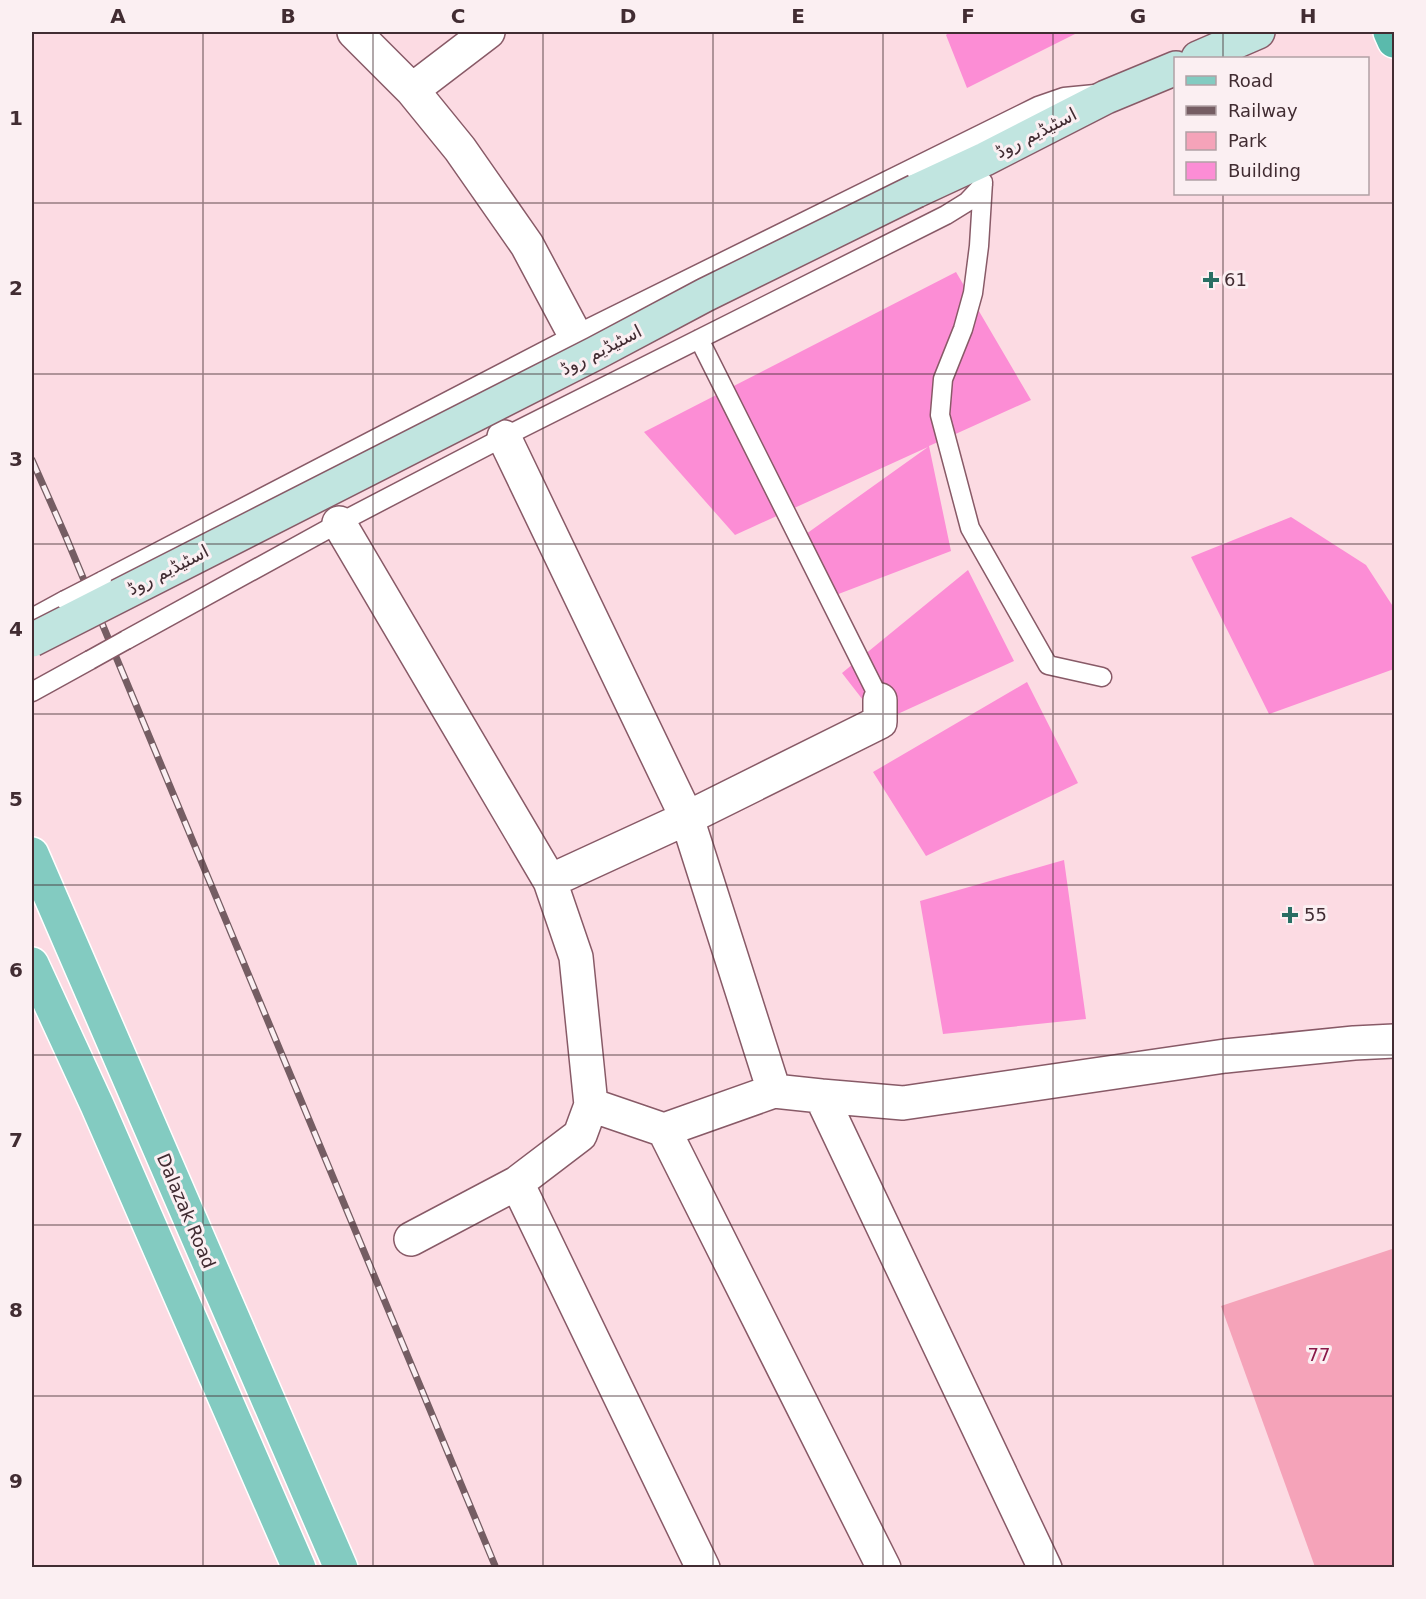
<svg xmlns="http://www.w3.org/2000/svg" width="1426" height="1599" font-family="'DejaVu Sans',Vazirmatn,sans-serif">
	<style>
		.green { fill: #f5a3b9 }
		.building { fill: #fc8dd5 }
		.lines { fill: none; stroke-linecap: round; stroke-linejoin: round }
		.service-casing { stroke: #885a67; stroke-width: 21 }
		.minor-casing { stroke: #885a67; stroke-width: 36 }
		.secondary-casing { stroke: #885a67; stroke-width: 36 }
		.primary-casing { stroke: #fff; stroke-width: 36 }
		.trunk-casing { stroke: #fff; stroke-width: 36 }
		.service { stroke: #fff; stroke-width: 18 }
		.minor { stroke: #fff; stroke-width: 33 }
		.secondary { stroke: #c1e5e0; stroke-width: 33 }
		.primary { stroke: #83cbc1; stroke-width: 33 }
		.trunk { stroke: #5abaac; stroke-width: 33 }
		.rail-casing { stroke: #755d63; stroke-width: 7 }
		.rail { stroke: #fbeff2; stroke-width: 4.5; stroke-dasharray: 14; stroke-linecap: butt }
		.service-bridge-casing { stroke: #885a67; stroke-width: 21; stroke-linecap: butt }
		.secondary-bridge-casing { stroke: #885a67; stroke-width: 36; stroke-linecap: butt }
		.service-bridge { stroke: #fff; stroke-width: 18 }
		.secondary-bridge { stroke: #c1e5e0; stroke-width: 33 }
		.grid { fill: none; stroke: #412c32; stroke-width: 1.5; stroke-opacity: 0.55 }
		.poi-dot { fill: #286f64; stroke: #fbeff2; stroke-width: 2 }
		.labels { text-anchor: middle; stroke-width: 6; stroke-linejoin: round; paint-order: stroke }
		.street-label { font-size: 18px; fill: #412c32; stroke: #fbeff2 }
		.poi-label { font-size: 18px; fill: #412c32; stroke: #fbeff2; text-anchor: start }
		.park-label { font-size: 18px; fill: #891848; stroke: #fbeff2 }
		.neatline { fill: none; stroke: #412c32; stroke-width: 2 }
		.grid-label { font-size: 20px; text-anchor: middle; font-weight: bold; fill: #412c32 }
	</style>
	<rect width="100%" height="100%" fill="#fcdbe3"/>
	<path class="green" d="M 1392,1249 L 1394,1258 L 1394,1567 L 1315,1567 L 1221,1306 Z"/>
	<path class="building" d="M 949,32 L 1079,32 L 967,88 L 946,35 Z
		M 956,272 L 1031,400 L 929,446 L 951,551 L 828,598 L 799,539 L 928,447 L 735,535 L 644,432 Z
		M 1291,517 L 1366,565 L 1394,608 L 1394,669 L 1269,714 L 1191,557 Z
		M 968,570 L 1014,661 L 880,722 L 842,673 Z
		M 1027,682 L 1078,783 L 926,856 L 873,772 Z
		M 1064,860 L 1086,1019 L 943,1034 L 920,901 Z"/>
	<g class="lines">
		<g class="service-casing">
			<path id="service" d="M 983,182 L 979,246 L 973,293 L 963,329 L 943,379 L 940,415 L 970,528 L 1048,665 L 1102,677
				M 699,339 L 880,700
				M 102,581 L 575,335 L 1038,106 L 1064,97 L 1095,94
				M 32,618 L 65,600
				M 126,640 L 339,523 L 504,437 L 946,215 L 967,202 L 983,185
				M 32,692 L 90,660"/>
		</g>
		<g class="minor-casing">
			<path id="minor" d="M 354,32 L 412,90 L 460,149 L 527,245 L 575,335
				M 412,90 L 488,32
				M 504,437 L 687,818 L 774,1091
				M 339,523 L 550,881 L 576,957 L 591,1105 L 580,1135 L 517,1183 L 411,1239
				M 550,881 L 687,818 L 880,722 L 880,700
				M 821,1096 L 903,1103 L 1225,1056 L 1354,1043 L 1394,1041
				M 591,1105 L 664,1130 L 884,1568
				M 664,1130 L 774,1091 L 821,1096 L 1045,1568
				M 517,1183 L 703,1568"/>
		</g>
		<g class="secondary-casing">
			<path id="secondary" d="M 1198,58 L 1258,32
				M 916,191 L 985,159 L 1106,97 L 1176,68"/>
		</g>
		<g class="primary-casing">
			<path id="primary" d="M 32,854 L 341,1568
				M 32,964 L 97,1105 L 299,1568"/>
		</g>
		<g class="trunk-casing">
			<path id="trunk" d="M 1390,32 L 1394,41"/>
		</g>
		<use href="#service" class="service"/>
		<use href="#minor" class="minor"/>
		<use href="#secondary" class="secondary"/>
		<use href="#primary" class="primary"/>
		<use href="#trunk" class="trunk"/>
		<g class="rail-casing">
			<path id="rail" d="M 32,460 L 66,537 L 496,1568"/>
		</g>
		<use href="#rail" class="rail"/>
		<g class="service-bridge-casing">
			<path id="service-bridge" d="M 65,600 L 102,581
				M 90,660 L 126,640"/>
		</g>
		<g class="secondary-bridge-casing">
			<path id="secondary-bridge" d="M 32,640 L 596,353 L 705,295 L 916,191"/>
		</g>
		<use href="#service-bridge" class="service-bridge"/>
		<use href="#secondary-bridge" class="secondary-bridge"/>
	</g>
	<path class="grid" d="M 203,32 L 203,1568M 373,32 L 373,1568M 543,32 L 543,1568M 713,32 L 713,1568M 883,32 L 883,1568M 1053,32 L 1053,1568M 1223,32 L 1223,58M 1223,194 L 1223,1568M 32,203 L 1394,203M 32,374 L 1394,374M 32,544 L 1394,544M 32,714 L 1394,714M 32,885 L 1394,885M 32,1055 L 1394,1055M 32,1225 L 1394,1225M 32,1396 L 1394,1396"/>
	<g class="poi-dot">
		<path d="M1208 271h6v6h6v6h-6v6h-6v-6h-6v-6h6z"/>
		<path d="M1287 906h6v6h6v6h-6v6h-6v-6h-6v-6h6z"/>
	</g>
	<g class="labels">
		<g class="street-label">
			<text transform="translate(1036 133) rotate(-27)" y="6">اسٹیڈیم روڈ</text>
			<text transform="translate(601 350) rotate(-27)" y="6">اسٹیڈیم روڈ</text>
			<text transform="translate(168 570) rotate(-27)" y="6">اسٹیڈیم روڈ</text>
			<text transform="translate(186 1211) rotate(67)" y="6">Dalazak Road</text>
		</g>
		<g class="poi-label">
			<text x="1224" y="286">61</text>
			<text x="1304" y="921">55</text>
		</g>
		<g class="park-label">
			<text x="1319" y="1361">77</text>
		</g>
	</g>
	<rect width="1426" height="1599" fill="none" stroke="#fbeff2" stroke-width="66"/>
	<rect x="1174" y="57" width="195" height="138" fill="#fbeff2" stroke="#b1a1a5" stroke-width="1.5"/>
	<rect x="1186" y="76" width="30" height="9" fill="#83cbc1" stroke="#b1a1a5" stroke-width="1.5"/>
	<text x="1228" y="87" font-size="18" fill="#412c32">Road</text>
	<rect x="1186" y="106" width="30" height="9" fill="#755d63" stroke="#b1a1a5" stroke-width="1.5"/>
	<text x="1228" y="117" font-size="18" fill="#412c32">Railway</text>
	<rect x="1186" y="132" width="30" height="18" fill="#f5a3b9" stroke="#b1a1a5" stroke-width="1.5"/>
	<text x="1228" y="147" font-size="18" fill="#412c32">Park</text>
	<rect x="1186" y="162" width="30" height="18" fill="#fc8dd5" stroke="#b1a1a5" stroke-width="1.5"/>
	<text x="1228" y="177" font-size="18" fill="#412c32">Building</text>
	<rect x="33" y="33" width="1360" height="1533" class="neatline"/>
	<g class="grid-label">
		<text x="118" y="23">A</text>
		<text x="288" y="23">B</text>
		<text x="458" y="23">C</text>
		<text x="628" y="23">D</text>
		<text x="798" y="23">E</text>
		<text x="968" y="23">F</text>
		<text x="1138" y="23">G</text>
		<text x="1308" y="23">H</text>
		<text x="16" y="125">1</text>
		<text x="16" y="295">2</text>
		<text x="16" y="466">3</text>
		<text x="16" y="636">4</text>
		<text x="16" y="806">5</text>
		<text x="16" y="977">6</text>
		<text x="16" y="1147">7</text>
		<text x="16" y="1317">8</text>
		<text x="16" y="1488">9</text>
	</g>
</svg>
